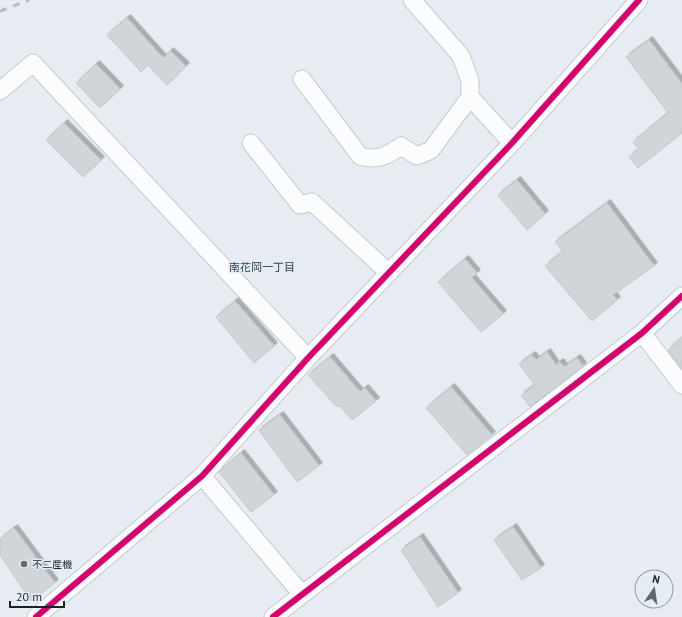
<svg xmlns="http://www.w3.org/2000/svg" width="682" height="617" font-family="'PT Sans','Noto Sans JP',sans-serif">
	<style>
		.building { fill: #d1d5da; stroke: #c3c8cc; filter: url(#shadow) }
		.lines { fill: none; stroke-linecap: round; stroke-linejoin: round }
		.street-casing { stroke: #c5c9ce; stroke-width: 19 }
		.street { stroke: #fbfcfd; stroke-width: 17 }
		.rail { stroke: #b8babc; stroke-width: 3; stroke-dasharray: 7 7; stroke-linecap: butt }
		.cycleway-casing { stroke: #e2edf6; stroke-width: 8 }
		.cycleway { stroke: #d6006c; stroke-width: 6 }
		.poi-dot { fill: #64686c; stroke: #e2edf6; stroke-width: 1.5 }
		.labels { text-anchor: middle; stroke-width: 3; stroke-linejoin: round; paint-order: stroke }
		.poi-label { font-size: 10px; fill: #1d2124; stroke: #e2edf6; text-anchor: start }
		.neighbourhood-label { font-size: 11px; fill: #394249; stroke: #e2edf6 }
	</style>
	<defs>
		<filter id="shadow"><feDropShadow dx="3.5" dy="-3.5" stdDeviation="0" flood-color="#0004"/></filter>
	</defs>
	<rect width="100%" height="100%" fill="#e7ecf2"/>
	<path class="building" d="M 127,18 L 163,58 L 170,51 L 186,66 L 167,85 L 148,65 L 141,72 L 107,35 Z
		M 649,40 L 682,84 L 682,133 L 638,168 L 629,157 L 639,149 L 633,142 L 668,113 L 626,57 Z
		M 96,64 L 120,89 L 100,108 L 76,83 Z
		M 64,123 L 101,160 L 83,177 L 46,140 Z
		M 517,180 L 545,214 L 527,230 L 498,195 Z
		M 607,203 L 654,266 L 613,295 L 617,300 L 592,321 L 545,266 L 563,251 L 555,242 Z
		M 465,259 L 477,273 L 472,278 L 503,314 L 481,332 L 438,282 Z
		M 235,301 L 274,346 L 254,363 L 216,317 Z
		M 682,337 L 682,369 L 668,350 Z
		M 547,352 L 556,365 L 560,362 L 564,367 L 577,358 L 583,366 L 530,407 L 521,395 L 535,385 L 519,364 L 532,355 L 536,360 Z
		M 330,357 L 360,392 L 365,388 L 376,401 L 352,420 L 339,405 L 337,407 L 308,375 Z
		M 451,387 L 492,435 L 467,455 L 426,408 Z
		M 280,415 L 319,466 L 297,482 L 259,430 Z
		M 241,453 L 274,495 L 251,512 L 219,472 Z
		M 513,527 L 541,568 L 522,580 L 494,540 Z
		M 14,528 L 55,583 L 31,601 L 0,555 L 0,539 Z
		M 420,537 L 458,593 L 438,607 L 401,550 Z"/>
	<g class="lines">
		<g class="street-casing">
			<path id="street" d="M 302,79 L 360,156 C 377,161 387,156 401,146 L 417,156 L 431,150 L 470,97 L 470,81 L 461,56 L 412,0
				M 0,91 L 33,63 L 308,358
				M 470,97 L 512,143
				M 251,143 L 300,205 L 312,202 L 388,272
				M 642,333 L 682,385
				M 202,476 L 301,593
				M 36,617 L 202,476 L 308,358 L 512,143 L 639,0
				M 273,617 L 642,333 L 682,296"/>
		</g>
		<use href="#street" class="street"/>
		<path class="rail" d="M 0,11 L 29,0"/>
		<g class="cycleway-casing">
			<path id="cycleway" d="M 36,617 L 202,476 L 308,358 L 512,143 L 639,0
				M 273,617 L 642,333 L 682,296"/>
		</g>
		<use href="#cycleway" class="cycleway"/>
	</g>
	<circle class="poi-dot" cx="24" cy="564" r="4"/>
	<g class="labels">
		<g class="poi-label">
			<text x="32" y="568">不二産機</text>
		</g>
		<g class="neighbourhood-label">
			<text x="262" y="271">南花岡一丁目</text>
		</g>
	</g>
	<g transform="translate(654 589) rotate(13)"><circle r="19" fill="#e2edf6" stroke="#939ba2"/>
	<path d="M0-3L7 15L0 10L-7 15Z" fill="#64686c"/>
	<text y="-6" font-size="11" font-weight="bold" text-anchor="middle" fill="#1d2124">N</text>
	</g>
	<path d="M10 601v6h54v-6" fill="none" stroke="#1d2124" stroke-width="2"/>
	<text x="16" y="601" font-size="12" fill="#1d2124" stroke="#e2edf6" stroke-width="3" paint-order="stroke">20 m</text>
</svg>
